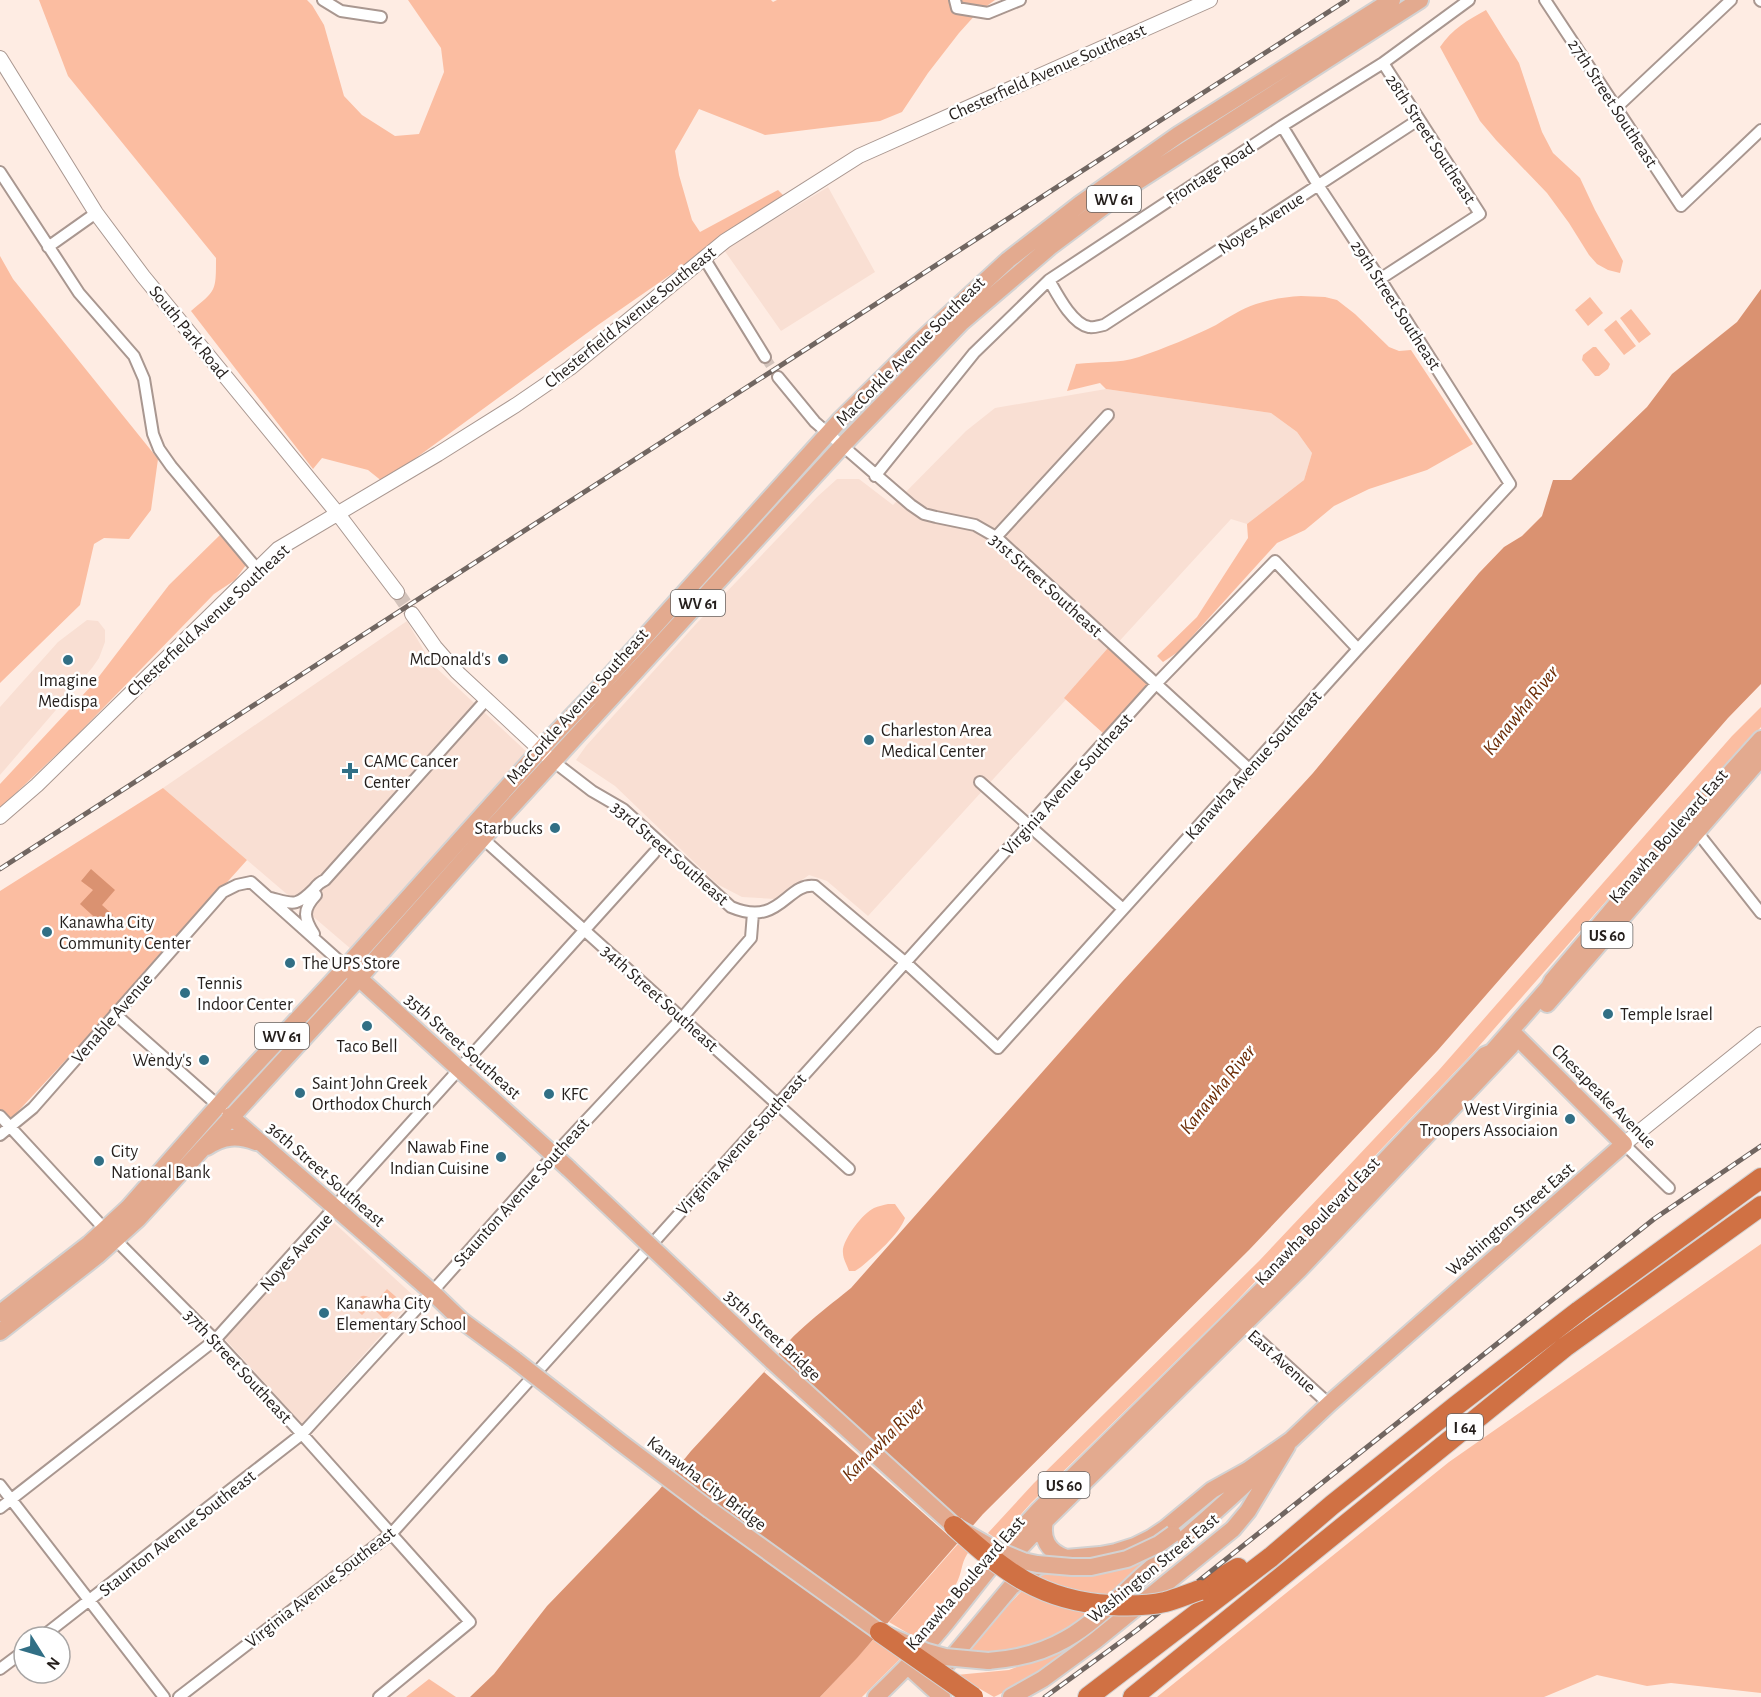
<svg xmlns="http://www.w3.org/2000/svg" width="1761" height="1697" font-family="'Alegreya Sans',sans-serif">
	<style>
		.built { fill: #f9dfd3 }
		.green { fill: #fbbda1 }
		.water { fill: #da9271 }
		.pier { fill: #feece3 }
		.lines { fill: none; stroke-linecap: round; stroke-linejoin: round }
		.minor-tunnel { stroke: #d3c3bb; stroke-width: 10; stroke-dasharray: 10 5; stroke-linecap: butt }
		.tertiary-tunnel { stroke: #d3c3bb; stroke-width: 14; stroke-dasharray: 14 7; stroke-linecap: butt }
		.minor-casing { stroke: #a99790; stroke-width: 14 }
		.tertiary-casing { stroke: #a99790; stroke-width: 16 }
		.primary-casing { stroke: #d3d2d2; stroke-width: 20 }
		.motorway-casing { stroke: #d3d2d2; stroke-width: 22 }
		.minor { stroke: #fff; stroke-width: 10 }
		.tertiary { stroke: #fff; stroke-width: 14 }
		.primary { stroke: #e3aa8f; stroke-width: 16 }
		.motorway { stroke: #d07144; stroke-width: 20 }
		.rail-casing { stroke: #716661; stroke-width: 5 }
		.rail { stroke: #fff; stroke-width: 3; stroke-dasharray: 9; stroke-linecap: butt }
		.primary-bridge-casing { stroke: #d3d2d2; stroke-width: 20; stroke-linecap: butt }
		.motorway-bridge-casing { stroke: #d3d2d2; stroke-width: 22; stroke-linecap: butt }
		.primary-bridge { stroke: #e3aa8f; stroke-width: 16 }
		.motorway-bridge { stroke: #d07144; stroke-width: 20 }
		.poi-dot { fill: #316f85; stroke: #fff; stroke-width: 2 }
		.labels { text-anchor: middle; stroke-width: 5; stroke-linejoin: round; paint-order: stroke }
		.shield { fill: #fff; stroke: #666260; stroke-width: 1.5 }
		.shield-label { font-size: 16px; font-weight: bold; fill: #251f1c }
		.street-label { font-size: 18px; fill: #251f1c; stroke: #fff }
		.poi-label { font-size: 18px; fill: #251f1c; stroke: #fff; text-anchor: start }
		.water-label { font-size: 20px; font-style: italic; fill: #6a2a04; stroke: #fff }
	</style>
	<rect width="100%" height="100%" fill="#feece3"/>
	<path class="built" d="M 828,187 L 875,272 L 781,331 L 724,250 Z
		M 1106,389 L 1271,413 L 1297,432 L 1312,453 L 1304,480 L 1247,524 L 1231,519 L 868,916 L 827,881 L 809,875 L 775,899 L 742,897 L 717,884 L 615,786 L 576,760 L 586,746 L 696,624 L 817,497 L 837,479 L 859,479 L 893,505 L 966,431 L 995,408 Z
		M 87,620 L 98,621 L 105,630 L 105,642 L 99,658 L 92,668 L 0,775 L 0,707 L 58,642 Z
		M 407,621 L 431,663 L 528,753 L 351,949 L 163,788 Z
		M 332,1221 L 415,1297 L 302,1424 L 224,1338 Z"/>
	<path class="green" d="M 39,0 L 307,0 L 312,5 L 324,25 L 344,96 L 362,115 L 395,136 L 419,134 L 444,72 L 441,48 L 408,0 L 771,0 L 773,2 L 777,0 L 995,0 L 977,13 L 959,33 L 928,73 L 902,112 L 880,121 L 765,135 L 699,109 L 675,151 L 679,175 L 692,220 L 700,232 L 778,190 L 784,196 L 598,325 L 383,482 L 368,470 L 322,458 L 313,469 L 191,311 C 216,290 216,292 216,258 L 68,76 Z
		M 1486,10 L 1519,63 L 1542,132 L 1553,153 L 1580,178 L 1595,210 L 1623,261 L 1620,273 L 1608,270 L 1597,264 L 1589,255 L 1569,223 L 1547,193 L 1496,140 L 1480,121 L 1440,47 C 1452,29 1468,20 1486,10 Z
		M 0,256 L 13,279 L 158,459 L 151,510 L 129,539 L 104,538 L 94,544 L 80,605 L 0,683 Z
		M 1301,296 L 1325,297 L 1337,300 L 1355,314 L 1389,347 L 1399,351 L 1411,350 L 1473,444 L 1427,470 L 1369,489 L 1334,506 L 1305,530 L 1277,543 L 1178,652 L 1163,662 L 1157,656 L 1197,617 L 1248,538 L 1247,524 L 1304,480 L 1312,453 L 1297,432 L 1271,413 L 1106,389 L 1100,383 L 1067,391 L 1076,364 C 1099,361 1117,364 1139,357 C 1165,348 1192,337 1216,325 C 1229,317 1241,309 1256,304 C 1271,299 1286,297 1301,296 Z
		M 1590,297 L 1603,313 L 1588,326 L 1575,310 Z
		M 1631,309 L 1651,334 L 1639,343 L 1620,318 Z
		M 1616,320 L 1636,346 L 1624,355 L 1604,330 Z
		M 1593,347 L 1596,347 L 1610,364 L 1608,369 L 1599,376 L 1595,376 L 1582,360 L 1583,355 Z
		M 220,535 L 246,565 L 235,580 L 214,594 L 74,738 L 0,808 L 0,784 L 94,683 L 169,585 Z
		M 1108,648 L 1149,684 L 1104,734 L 1064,698 Z
		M 1761,707 L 1761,727 L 1687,809 L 1472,1054 L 1226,1312 L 1031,1503 L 998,1540 L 988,1533 L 1034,1483 L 1259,1261 L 1439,1070 L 1732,736 Z
		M 163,788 L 247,860 L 118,1004 L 10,1120 L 0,1110 L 0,891 Z
		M 888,1204 L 895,1204 L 905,1218 C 899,1235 875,1255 861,1267 L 855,1271 L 849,1271 C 847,1265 843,1259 843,1253 C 841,1241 863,1213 874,1208 C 878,1206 884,1205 888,1204 Z
		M 1761,1244 L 1761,1693 L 1671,1683 L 1647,1686 L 1597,1675 L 1544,1697 L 1157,1697 L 1449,1462 Z
		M 387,1289 L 402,1302 L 385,1320 L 371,1306 L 362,1315 L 352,1306 C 357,1299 361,1292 370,1298 L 374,1304 Z
		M 958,1544 L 970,1550 C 961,1562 963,1568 958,1580 C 948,1602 933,1622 916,1638 L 889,1622 Z
		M 1169,1547 L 1113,1598 L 1052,1640 L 1021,1650 L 992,1654 L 966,1653 L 994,1620 L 1042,1570 Z
		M 875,1638 L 904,1655 L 862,1697 L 820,1697 Z
		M 1081,1642 L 1022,1683 L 994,1697 L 956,1675 L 1009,1670 Z
		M 429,1679 L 456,1697 L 406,1697 Z"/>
	<path class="water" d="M 1761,289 L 1761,684 L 1728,718 L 1438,1050 L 1249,1250 L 983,1514 L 857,1658 L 820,1697 L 470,1697 L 494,1674 L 547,1606 L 659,1490 L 691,1451 L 777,1358 C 784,1339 833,1303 851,1288 L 1122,982 L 1313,773 L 1479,573 L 1504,547 L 1522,536 L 1542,516 L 1553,480 L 1571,480 L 1647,407 L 1672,374 L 1737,322 Z
		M 91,869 L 115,890 L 102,905 L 113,915 L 103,925 L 80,904 L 93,890 L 81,881 Z"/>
	<path class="pier" d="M 777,1358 L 956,1522 L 971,1529 L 958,1544 L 764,1372 Z"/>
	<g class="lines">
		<path class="minor-tunnel" d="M 765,357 L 778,377"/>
		<path class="tertiary-tunnel" d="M 397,592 L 412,614"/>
		<g class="minor-casing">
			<path id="minor" d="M 323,0 L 341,11 L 381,17
				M 955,0 L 957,8 L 988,13 L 1020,0
				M 1545,0 L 1681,206 L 1761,130
				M 1760,0 L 1761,1
				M 1617,107 L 1731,0
				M 0,172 L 79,293 L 134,356 L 144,379 L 153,434 L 159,449 L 171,466 L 257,569
				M 48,247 L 96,213
				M 704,258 L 765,357
				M 1380,279 L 1480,214 L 1383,63
				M 1049,280 C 1057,294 1072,324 1089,327 C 1093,328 1099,326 1104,325 L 1418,120
				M 778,377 L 815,422 L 911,505 L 924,514 L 936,517 L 975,525 L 996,537 L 1249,769
				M 875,476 L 974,353 L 1049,280 L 1282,126 L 1383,63 L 1469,0
				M 996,537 L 1108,415
				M 553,761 L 592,791 L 623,809 L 731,907 C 781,928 786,882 815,886 L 906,963 L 998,1048 L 1358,649 L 1510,484 L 1380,279 L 1318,185 L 1282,126
				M 980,782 L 1123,909
				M 1694,828 L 1761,913
				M 480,836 L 849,1169
				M 271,898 C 294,904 296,907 314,889 C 317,885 320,882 325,880 L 487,699
				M 314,934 C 304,918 302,910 316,895
				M 115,1014 L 222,1109
				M 0,1116 L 99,1223 L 215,1340 L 302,1434 L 470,1622 L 379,1697
				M 0,1135 L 33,1108 L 223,892 L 237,885 L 251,882 L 346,967
				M 1624,1144 L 1669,1188
				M 1239,1322 L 1329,1404
				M 0,1485 L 164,1697
				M 0,1508 L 215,1340 L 654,853
				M 42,1637 L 302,1434 L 432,1292 L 554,1155 L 682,1018 L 751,938 L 753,913
				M 0,1669 L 24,1651
				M 179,1697 L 392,1533 L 1156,684 L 1275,561 L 1358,649"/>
		</g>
		<g class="tertiary-casing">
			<path id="tertiary" d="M 0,58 L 96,213 L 143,276 L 338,514 L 397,592
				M 412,614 L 435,647 L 457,672 L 546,755
				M 0,817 L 37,785 L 278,549 L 438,454 L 516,405 L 570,368 L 725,241 L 859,156 L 1210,0
				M 1624,1144 L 1761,1034"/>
		</g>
		<g class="primary-casing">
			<path id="primary" d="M 351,971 L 568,1168
				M 1547,1004 L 1761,758
				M 230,1116 L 432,1292 L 461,1320 L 515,1360
				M 207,1147 C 223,1136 238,1135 256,1142
				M 0,1313 L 89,1244 L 128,1208 L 231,1091 L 346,967 L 552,737 L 598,689 L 841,419 L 919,342 L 1008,260 L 1080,204 L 1178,135 L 1392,0
				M 0,1332 L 97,1256 L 138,1219 L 359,978 L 483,838 L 843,445 L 961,323 L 1051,246 L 1135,183 L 1420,0
				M 1045,1521 C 1041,1539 1048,1551 1066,1558
				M 1007,1562 L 1045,1521 L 1300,1269 L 1511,1046
				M 988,1661 C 1016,1659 1042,1653 1066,1639 C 1094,1623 1120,1596 1143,1575 C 1182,1540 1222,1507 1259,1471
				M 908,1666 L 942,1697
				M 929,1685 L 1011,1587 L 1037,1567 L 1066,1558 L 1100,1555 L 1116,1552 L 1135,1546 L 1151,1538 L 1166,1528 L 1212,1490 L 1248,1470 L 1291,1440 L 1329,1404 L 1624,1144 L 1511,1031
				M 876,1697 C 901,1673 925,1649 946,1623 C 977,1585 1005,1546 1038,1511 L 1262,1290 L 1485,1055 L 1492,1052 L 1549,987 L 1552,981 L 1688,820 L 1761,739
				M 1011,1697 L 1043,1679 L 1095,1641 L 1233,1529 L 1248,1511 L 1287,1446"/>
		</g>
		<g class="motorway-casing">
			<path id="motorway" d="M 1200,1590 L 1238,1568
				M 1088,1697 L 1271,1557 L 1332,1505 L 1457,1405 L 1579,1311 L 1761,1178
				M 1133,1697 L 1565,1347 L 1761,1206"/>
		</g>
		<use href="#minor" class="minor"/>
		<use href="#tertiary" class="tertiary"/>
		<use href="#primary" class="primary"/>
		<use href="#motorway" class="motorway"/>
		<g class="rail-casing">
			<path id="rail" d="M 0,869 L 1347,0
				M 1045,1697 L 1137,1630 L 1654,1219 L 1761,1146"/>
		</g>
		<use href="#rail" class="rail"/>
		<g class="primary-bridge-casing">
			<path id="primary-bridge" d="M 568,1168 L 773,1362 L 954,1526 L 994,1549 L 1023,1561 L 1037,1564 L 1072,1567 L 1091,1567 L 1127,1559 L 1159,1544 L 1173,1534
				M 515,1360 L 620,1442 L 710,1510 L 880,1632 L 927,1652 L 945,1657 L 988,1661"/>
		</g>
		<g class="motorway-bridge-casing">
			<path id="motorway-bridge" d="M 954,1526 C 1003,1571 1041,1601 1110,1605 C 1128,1606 1147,1606 1165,1602 C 1177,1599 1188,1594 1200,1590
				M 880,1632 L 973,1697"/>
		</g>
		<use href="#primary-bridge" class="primary-bridge"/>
		<use href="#motorway-bridge" class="motorway-bridge"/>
	</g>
	<g class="poi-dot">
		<circle cx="503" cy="659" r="6"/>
		<circle cx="68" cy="660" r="6"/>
		<circle cx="869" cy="740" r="6"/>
		<path d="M347 762h6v6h6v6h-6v6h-6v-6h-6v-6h6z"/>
		<circle cx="555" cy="828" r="6"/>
		<circle cx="47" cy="932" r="6"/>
		<circle cx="290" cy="963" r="6"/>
		<circle cx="185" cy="993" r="6"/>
		<circle cx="1608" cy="1014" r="6"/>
		<circle cx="367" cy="1026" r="6"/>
		<circle cx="204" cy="1060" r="6"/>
		<circle cx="300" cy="1093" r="6"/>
		<circle cx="549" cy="1094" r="6"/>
		<circle cx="1570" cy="1119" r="6"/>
		<circle cx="501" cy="1157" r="6"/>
		<circle cx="99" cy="1161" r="6"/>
		<circle cx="324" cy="1313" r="6"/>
	</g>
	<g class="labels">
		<g class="shield">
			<rect x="1087" y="186" width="54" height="26" rx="4.5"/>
			<rect x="671" y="590" width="54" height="26" rx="4.5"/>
			<rect x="1581.5" y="922" width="51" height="26" rx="4.5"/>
			<rect x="255" y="1023" width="54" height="26" rx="4.5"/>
			<rect x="1447" y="1414" width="36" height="26" rx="4.5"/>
			<rect x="1038.5" y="1472" width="51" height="26" rx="4.5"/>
		</g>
		<g class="shield-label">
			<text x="1114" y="205">WV 61</text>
			<text x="698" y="609">WV 61</text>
			<text x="1607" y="941">US 60</text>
			<text x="282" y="1042">WV 61</text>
			<text x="1465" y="1433">I 64</text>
			<text x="1064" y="1491">US 60</text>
		</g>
		<g class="street-label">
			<text transform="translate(1047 72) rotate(-24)" y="6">Chesterfield Avenue Southeast</text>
			<text transform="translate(1613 103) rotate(57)" y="6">27th Street Southeast</text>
			<text transform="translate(1431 139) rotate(57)" y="6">28th Street Southeast</text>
			<text transform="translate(1210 173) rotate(-33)" y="6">Frontage Road</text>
			<text transform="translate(1261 223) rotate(-33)" y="6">Noyes Avenue</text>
			<text transform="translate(1396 305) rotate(57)" y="6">29th Street Southeast</text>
			<text transform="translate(630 317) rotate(-39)" y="6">Chesterfield Avenue Southeast</text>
			<text transform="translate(189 332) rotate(51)" y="6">South Park Road</text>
			<text transform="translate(910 351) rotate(-45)" y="6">MacCorkle Avenue Southeast</text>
			<text transform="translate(1046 585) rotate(42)" y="6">31st Street Southeast</text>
			<text transform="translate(208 620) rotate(-43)" y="6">Chesterfield Avenue Southeast</text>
			<text transform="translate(577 706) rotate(-48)" y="6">MacCorkle Avenue Southeast</text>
			<text transform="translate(1253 765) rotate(-48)" y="6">Kanawha Avenue Southeast</text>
			<text transform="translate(1067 784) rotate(-48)" y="6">Virginia Avenue Southeast</text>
			<text transform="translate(1668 836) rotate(-49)" y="6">Kanawha Boulevard East</text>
			<text transform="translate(670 853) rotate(41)" y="6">33rd Street Southeast</text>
			<text transform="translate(660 998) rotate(42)" y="6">34th Street Southeast</text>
			<text transform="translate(112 1018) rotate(-49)" y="6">Venable Avenue</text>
			<text transform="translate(463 1046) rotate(42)" y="6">35th Street Southeast</text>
			<text transform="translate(1604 1096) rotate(45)" y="6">Chesapeake Avenue</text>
			<text transform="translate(741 1144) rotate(-48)" y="6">Virginia Avenue Southeast</text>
			<text transform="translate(326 1174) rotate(41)" y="6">36th Street Southeast</text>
			<text transform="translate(521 1192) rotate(-48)" y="6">Staunton Avenue Southeast</text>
			<text transform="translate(1510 1219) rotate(-41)" y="6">Washington Street East</text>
			<text transform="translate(1317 1221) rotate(-46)" y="6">Kanawha Boulevard East</text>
			<text transform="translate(296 1252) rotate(-48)" y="6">Noyes Avenue</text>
			<text transform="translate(773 1335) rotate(43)" y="6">35th Street Bridge</text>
			<text transform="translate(1282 1361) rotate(42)" y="6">East Avenue</text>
			<text transform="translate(238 1366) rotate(47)" y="6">37th Street Southeast</text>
			<text transform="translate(707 1483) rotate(37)" y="6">Kanawha City Bridge</text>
			<text transform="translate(177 1533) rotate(-38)" y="6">Staunton Avenue Southeast</text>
			<text transform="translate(1153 1568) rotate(-39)" y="6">Washington Street East</text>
			<text transform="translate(965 1583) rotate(-49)" y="6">Kanawha Boulevard East</text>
			<text transform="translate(320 1587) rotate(-38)" y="6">Virginia Avenue Southeast</text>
		</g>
		<g class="poi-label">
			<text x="491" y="665" text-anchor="end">McDonald's</text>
			<text x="68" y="686" text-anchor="middle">Imagine<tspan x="68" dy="21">Medispa</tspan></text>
			<text x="881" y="736">Charleston Area<tspan x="881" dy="21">Medical Center</tspan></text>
			<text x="364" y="767">CAMC Cancer<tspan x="364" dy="21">Center</tspan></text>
			<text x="543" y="834" text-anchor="end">Starbucks</text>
			<text x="59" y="928">Kanawha City<tspan x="59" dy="21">Community Center</tspan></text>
			<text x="302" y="969">The UPS Store</text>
			<text x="197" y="989">Tennis<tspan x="197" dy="21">Indoor Center</tspan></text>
			<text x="1620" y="1020">Temple Israel</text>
			<text x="367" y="1052" text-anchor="middle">Taco Bell</text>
			<text x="192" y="1066" text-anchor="end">Wendy's</text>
			<text x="312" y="1089">Saint John Greek<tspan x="312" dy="21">Orthodox Church</tspan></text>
			<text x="561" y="1100">KFC</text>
			<text x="1558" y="1115" text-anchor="end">West Virginia<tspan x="1558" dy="21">Troopers Associaion</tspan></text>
			<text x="489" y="1153" text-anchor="end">Nawab Fine<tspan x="489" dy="21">Indian Cuisine</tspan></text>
			<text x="111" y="1157">City<tspan x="111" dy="21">National Bank</tspan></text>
			<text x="336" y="1309">Kanawha City<tspan x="336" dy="21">Elementary School</tspan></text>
		</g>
		<g class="water-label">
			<text transform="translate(1520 710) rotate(-51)" y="7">Kanawha River</text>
			<text transform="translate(1217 1089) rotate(-51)" y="7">Kanawha River</text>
			<text transform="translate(883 1439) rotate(-45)" y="7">Kanawha River</text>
		</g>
	</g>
	<g transform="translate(42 1655) rotate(127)"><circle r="28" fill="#ffffff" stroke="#a8a5a4" stroke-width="1.5"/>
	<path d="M0-4.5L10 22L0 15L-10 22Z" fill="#316f85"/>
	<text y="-9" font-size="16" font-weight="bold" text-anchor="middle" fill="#251f1c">N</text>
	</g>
</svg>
